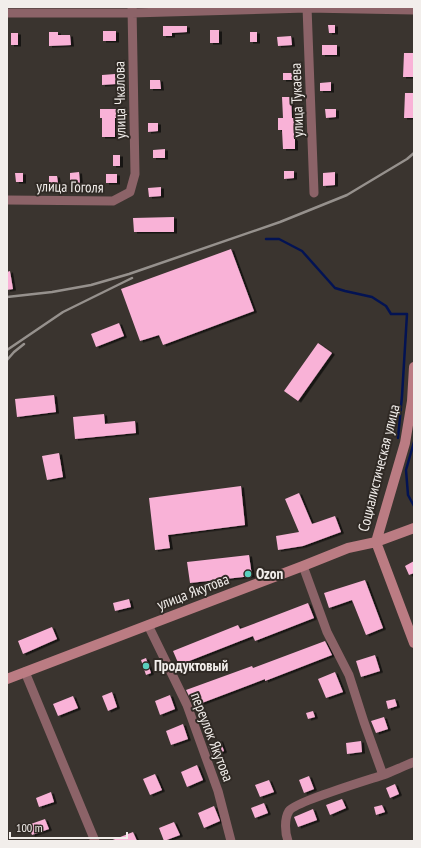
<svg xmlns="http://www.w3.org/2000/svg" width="421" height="848" font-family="'PT Sans Narrow',sans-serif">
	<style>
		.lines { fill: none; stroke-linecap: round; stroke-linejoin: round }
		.stream { stroke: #031353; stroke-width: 2.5 }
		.building { fill: #f9b2d7; filter: url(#shadow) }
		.street { stroke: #8c6368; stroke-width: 9 }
		.secondary { stroke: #bb7c83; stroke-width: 10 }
		.rail { stroke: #96918d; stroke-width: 2.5 }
		.poi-dot { fill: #5acebd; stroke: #302a25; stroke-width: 1.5 }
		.labels { text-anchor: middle; stroke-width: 4; stroke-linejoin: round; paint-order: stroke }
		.street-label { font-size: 15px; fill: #f2eeeb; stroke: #302a25 }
		.poi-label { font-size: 15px; font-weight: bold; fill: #f2eeeb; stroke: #302a25; text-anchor: start }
	</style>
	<defs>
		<filter id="shadow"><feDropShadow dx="3" dy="1.5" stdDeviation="0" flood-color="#0009"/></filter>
	</defs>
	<rect width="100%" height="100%" fill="#3a342f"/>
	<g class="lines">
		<path class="stream" d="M 266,239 L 279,239 L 302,251 L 335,288 L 345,291 L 372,297 L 386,306 L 391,314 L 407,314 L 402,396 L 398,438
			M 414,442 L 406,470 L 408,495 L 414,506"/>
	</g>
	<path class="building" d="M 328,25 L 335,25 L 335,33 L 329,33 Z
		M 163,26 L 187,26 L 187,32 L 172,33 L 172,36 L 163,36 Z
		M 210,30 L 219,30 L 219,43 L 210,43 Z
		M 103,31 L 116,31 L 116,41 L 103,41 Z
		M 49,32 L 58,32 L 58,35 L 70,35 L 71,45 L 49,46 Z
		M 250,32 L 257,32 L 257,42 L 250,42 Z
		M 11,33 L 18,33 L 18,45 L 11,45 Z
		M 291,36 L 292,45 L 278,46 L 277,37 Z
		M 322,45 L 337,45 L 337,55 L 322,55 Z
		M 404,53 L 414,53 L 414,77 L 403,77 Z
		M 283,73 L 292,73 L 293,80 L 283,80 Z
		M 115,74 L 116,84 L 102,85 L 102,75 Z
		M 150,80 L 160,80 L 161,89 L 150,89 Z
		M 331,82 L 331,91 L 320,91 L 320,83 Z
		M 405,93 L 414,93 L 414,118 L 404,118 Z
		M 282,97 L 291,97 L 292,118 L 294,118 L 294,139 L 295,139 L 295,149 L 283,149 L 282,130 L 278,130 L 278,118 L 283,118 Z
		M 100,109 L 116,109 L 116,118 L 115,118 L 115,137 L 102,137 L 102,118 L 100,118 Z
		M 325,109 L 336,109 L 336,117 L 326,118 Z
		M 148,123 L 158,123 L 158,131 L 148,132 Z
		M 165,149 L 165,158 L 153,158 L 153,150 Z
		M 113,155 L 120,155 L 120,166 L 113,166 Z
		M 284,171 L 294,171 L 294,178 L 284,179 Z
		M 79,172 L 80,184 L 70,184 L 70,173 Z
		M 335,172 L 335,185 L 323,186 L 323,173 Z
		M 15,173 L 23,173 L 23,182 L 16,182 Z
		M 106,174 L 117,174 L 117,183 L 106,183 Z
		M 49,176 L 57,176 L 58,183 L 49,183 Z
		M 161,187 L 161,196 L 149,197 L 148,188 Z
		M 174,217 L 174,232 L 134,232 L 133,218 Z
		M 231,249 L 254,311 L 163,345 L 159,335 L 140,341 L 121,289 Z
		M 10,271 L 13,289 L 7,290 L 7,272 Z
		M 119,323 L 124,336 L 96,347 L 91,334 Z
		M 318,343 L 332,353 L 298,401 L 284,391 Z
		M 54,395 L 56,412 L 17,417 L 15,399 Z
		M 104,414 L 105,424 L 135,421 L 136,433 L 75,439 L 73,417 Z
		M 59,453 L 63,477 L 47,480 L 42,456 Z
		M 241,486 L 245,525 L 168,535 L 170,548 L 155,550 L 149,498 Z
		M 299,493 L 312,524 L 335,516 L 341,532 L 303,546 L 278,550 L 276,536 L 299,532 L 285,499 Z
		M 249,555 L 252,576 L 190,583 L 187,562 Z
		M 414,561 L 414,573 L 409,575 L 405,566 Z
		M 365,580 L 383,628 L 366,635 L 352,600 L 329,608 L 324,593 Z
		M 129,599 L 131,607 L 115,611 L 113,603 Z
		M 308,603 L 314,618 L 255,641 L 253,636 L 179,665 L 173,651 L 238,625 L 240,629 Z
		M 52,627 L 57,639 L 23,654 L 18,641 Z
		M 325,641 L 332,655 L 265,681 L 265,679 L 194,706 L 186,690 L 252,666 L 253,668 Z
		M 375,655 L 380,671 L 361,677 L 356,661 Z
		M 146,658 L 151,673 L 146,675 L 141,660 Z
		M 335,672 L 343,692 L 326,698 L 318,679 Z
		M 112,692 L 117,707 L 108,711 L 102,696 Z
		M 170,695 L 175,709 L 160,715 L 155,701 Z
		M 73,696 L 78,708 L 58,716 L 53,704 Z
		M 395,699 L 397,706 L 388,709 L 386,701 Z
		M 313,711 L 315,717 L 308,719 L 306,713 Z
		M 384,717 L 388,729 L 376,733 L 371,721 Z
		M 183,724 L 188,739 L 171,745 L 166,731 Z
		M 220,740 L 224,751 L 212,756 L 208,745 Z
		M 361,741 L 362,752 L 347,754 L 346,743 Z
		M 197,765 L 203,780 L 187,787 L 181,772 Z
		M 155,774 L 162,790 L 150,795 L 143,779 Z
		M 309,776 L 314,789 L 304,793 L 299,780 Z
		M 269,780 L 274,792 L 260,797 L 255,785 Z
		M 395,784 L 399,794 L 390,798 L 386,788 Z
		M 51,792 L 54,802 L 39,807 L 36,798 Z
		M 342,799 L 346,808 L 330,815 L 326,805 Z
		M 264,803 L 268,813 L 255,818 L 251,808 Z
		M 382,805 L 385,812 L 376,815 L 374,807 Z
		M 214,806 L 220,821 L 204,828 L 198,813 Z
		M 313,809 L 317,820 L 298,827 L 294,817 Z
		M 45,819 L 49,829 L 32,835 L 28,825 Z
		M 174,822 L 180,835 L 164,841 L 159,828 Z
		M 133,832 L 137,841 L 110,841 Z"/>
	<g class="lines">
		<path class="street" d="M 307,7 L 314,193
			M 7,13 L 132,13 L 307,8 L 414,10
			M 7,200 L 113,201 L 130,192 L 135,174 L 132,7
			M 303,566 L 327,632 L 349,675 L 364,722 L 383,775
			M 148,625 L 187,705 L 218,791 L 231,841
			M 25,672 L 95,841
			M 288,841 C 285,833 284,819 289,811 C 295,802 368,780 383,775 C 393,771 404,766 414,762"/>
		<path class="secondary" d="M 414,367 L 412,401 L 405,443 L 376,542 L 414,643
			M 7,679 L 303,566 L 348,548 L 376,542 L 414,528"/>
		<path class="rail" d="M 7,297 L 52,292 L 91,285 L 129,274 L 280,222 L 347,195 L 407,159 L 414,153
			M 7,350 L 63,312 L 132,278
			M 7,360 L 14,352 L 24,344"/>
	</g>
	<g class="poi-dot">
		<circle cx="248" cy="574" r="4"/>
		<circle cx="146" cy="666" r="4"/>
	</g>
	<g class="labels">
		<g class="street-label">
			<text transform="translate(120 100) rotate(-91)" y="5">улица Чкалова</text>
			<text transform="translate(297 100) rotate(-92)" y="5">улица Тукаева</text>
			<text transform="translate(70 187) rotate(1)" y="5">улица Гоголя</text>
			<text transform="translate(379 468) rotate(-76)" y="5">Социалистическая улица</text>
			<text transform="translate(193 592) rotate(-21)" y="5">улица Якутова</text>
			<text transform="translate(212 737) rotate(69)" y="5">переулок Якутова</text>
		</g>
		<g class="poi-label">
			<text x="256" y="579">Ozon</text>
			<text x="154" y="671">Продуктовый</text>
		</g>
	</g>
	<rect width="421" height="848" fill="none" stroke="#f2eeeb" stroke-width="16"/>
	<path d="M10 832v6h117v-6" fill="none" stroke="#f2eeeb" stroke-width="2"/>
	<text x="16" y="832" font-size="12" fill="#f2eeeb" stroke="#302a25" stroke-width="3" paint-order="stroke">100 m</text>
</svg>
